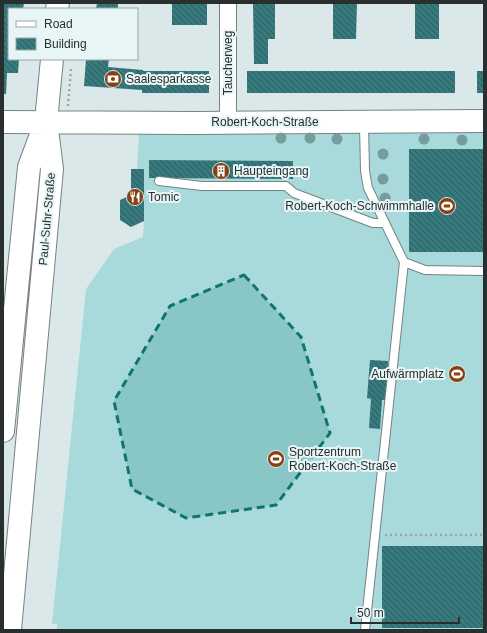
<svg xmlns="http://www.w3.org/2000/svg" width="487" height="633" font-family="Arial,sans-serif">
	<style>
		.pitch { fill: #a8dadc }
		.building { fill: url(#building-back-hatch) }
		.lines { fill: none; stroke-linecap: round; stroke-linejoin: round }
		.lane-casing { stroke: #778283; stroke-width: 10 }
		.street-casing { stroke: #778283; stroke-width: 18 }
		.secondary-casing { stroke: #778283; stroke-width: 24 }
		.path { stroke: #9aa5a5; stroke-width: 2.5; stroke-dasharray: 2 3; stroke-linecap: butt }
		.lane { stroke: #fff; stroke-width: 8 }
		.street { stroke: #fff; stroke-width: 16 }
		.secondary { stroke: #fff; stroke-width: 22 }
		.tree { fill: #779c9e }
		.marked { fill: #0f766e; fill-opacity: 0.2; stroke: #0f766e; stroke-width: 3; stroke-dasharray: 8 5; stroke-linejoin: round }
		.labels { text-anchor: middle; stroke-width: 4; stroke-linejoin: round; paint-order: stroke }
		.street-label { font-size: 12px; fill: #292e2e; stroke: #e8f5f6 }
		.poi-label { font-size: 12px; fill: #292e2e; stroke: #e8f5f6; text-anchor: start }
	</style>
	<defs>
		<pattern id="building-back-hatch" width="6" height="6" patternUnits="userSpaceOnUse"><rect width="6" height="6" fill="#37797c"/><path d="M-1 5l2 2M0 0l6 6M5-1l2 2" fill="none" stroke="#2c5e60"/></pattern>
	</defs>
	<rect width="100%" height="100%" fill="#dbe8e9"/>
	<path class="pitch" d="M 484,131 L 484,630 L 57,630 L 57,624 L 52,624 L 86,289 L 114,249 L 143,237 L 144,220 L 144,169 L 137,169 L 139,133 Z"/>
	<path class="building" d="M 3,3 L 24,3 L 23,9 L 9,9 L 9,59 L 19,59 L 18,73 L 7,73 L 6,94 L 3,94 Z
		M 97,3 L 118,3 L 118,9 L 96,9 Z
		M 172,3 L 207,3 L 207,25 L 172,25 Z
		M 253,3 L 275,3 L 275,39 L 268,39 L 268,64 L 254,64 Z
		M 333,3 L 357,3 L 356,39 L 333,39 Z
		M 415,3 L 439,3 L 439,39 L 415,39 Z
		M 86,59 L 109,59 L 108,67 L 143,70 L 143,71 L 209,71 L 209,93 L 142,93 L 142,90 L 84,86 Z
		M 247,71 L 455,71 L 455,93 L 247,93 Z
		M 477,71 L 484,71 L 484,93 L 477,93 Z
		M 409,149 L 484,149 L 484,252 L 409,252 Z
		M 149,160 L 293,161 L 293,179 L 149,178 Z
		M 131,169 L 144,169 L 144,221 L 131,227 L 120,220 L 120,200 L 131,195 Z
		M 370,360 L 388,361 L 386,400 L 382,400 L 380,429 L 369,428 L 371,399 L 367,398 Z
		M 382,546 L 484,546 L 484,628 L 382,628 Z"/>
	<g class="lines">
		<g class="lane-casing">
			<path id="lane" d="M 364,124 L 365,171 L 368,188 L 404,262 L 365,630
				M 159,181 L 202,186 L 286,186 L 294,193 L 373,223 L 384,223
				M 404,262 L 425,270 L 484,271"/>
		</g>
		<g class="street-casing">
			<path id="street" d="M 228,123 L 228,3"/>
		</g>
		<g class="secondary-casing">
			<path id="secondary" d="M 57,9 L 58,3
				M 3,122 L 195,123 L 484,121
				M 3,431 L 29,167 L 45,124
				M 10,630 L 52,169 L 46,121 L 52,59"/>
		</g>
		<path class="path" d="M 68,106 L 71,69
			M 385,535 L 484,535"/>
		<use href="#lane" class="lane"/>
		<use href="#street" class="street"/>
		<use href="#secondary" class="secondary"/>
	</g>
	<g class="tree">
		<circle cx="281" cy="138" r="5.5"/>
		<circle cx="310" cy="138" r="5.5"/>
		<circle cx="337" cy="139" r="5.5"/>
		<circle cx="424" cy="139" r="5.5"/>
		<circle cx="462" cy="140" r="5.5"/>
		<circle cx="383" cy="154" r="5.5"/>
		<circle cx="383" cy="179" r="5.5"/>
		<circle cx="385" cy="198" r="5.5"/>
	</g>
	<path class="marked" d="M 244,275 L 301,337 L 330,433 L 276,505 L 186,518 L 132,489 L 114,401 L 170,306 Z"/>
	<defs>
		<g id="bank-disc" transform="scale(0.9)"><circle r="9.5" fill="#854214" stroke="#e8f5f6"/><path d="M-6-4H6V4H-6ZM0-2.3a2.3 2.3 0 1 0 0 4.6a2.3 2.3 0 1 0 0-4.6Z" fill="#fff"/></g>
		<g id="building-disc" transform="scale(0.9)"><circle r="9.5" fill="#854214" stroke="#e8f5f6"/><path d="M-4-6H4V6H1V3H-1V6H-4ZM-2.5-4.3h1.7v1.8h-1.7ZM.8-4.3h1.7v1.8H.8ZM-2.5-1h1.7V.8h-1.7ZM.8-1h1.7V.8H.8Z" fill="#fff"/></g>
		<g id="restaurant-disc" transform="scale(0.9)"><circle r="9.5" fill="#854214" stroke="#e8f5f6"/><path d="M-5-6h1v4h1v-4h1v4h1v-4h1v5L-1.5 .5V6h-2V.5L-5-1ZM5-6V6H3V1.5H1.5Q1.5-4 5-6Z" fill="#fff"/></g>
		<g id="stadium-disc" transform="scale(0.9)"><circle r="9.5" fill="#854214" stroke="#e8f5f6"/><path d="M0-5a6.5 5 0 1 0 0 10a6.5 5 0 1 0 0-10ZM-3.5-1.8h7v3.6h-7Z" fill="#fff"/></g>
	</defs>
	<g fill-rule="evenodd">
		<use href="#bank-disc" x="113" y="79"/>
		<use href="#building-disc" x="221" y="171"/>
		<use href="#restaurant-disc" x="135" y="197"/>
		<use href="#stadium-disc" x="447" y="206"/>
		<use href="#stadium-disc" x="457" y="374"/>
		<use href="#stadium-disc" x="276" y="459"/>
	</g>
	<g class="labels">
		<g class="street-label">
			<text transform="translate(228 63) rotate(-90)" y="4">Taucherweg</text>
			<text x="265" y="126">Robert-Koch-Straße</text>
			<text transform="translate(47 219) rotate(-85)" y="4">Paul-Suhr-Straße</text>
		</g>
		<g class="poi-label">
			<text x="126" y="83">Saalesparkasse</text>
			<text x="234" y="175">Haupteingang</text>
			<text x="148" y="201">Tomic</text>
			<text x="434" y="210" text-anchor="end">Robert-Koch-Schwimmhalle</text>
			<text x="444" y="378" text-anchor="end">Aufwärmplatz</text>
			<text x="289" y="456">Sportzentrum<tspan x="289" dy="14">Robert-Koch-Straße</tspan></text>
		</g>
	</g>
	<rect width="487" height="633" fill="none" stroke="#292e2e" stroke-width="8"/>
	<rect x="8" y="8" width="130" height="52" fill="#e8f5f6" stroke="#9ca5a6"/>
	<rect x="16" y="21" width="20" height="6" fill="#ffffff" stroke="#9ca5a6"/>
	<text x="44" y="28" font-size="12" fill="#292e2e">Road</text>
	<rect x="16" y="38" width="20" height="12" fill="url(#building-back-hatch)" stroke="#9ca5a6"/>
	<text x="44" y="48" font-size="12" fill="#292e2e">Building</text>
	<path d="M351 617v6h108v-6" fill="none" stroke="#292e2e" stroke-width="2"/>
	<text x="357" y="617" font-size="12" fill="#292e2e" stroke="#e8f5f6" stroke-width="3" paint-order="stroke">50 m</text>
</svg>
